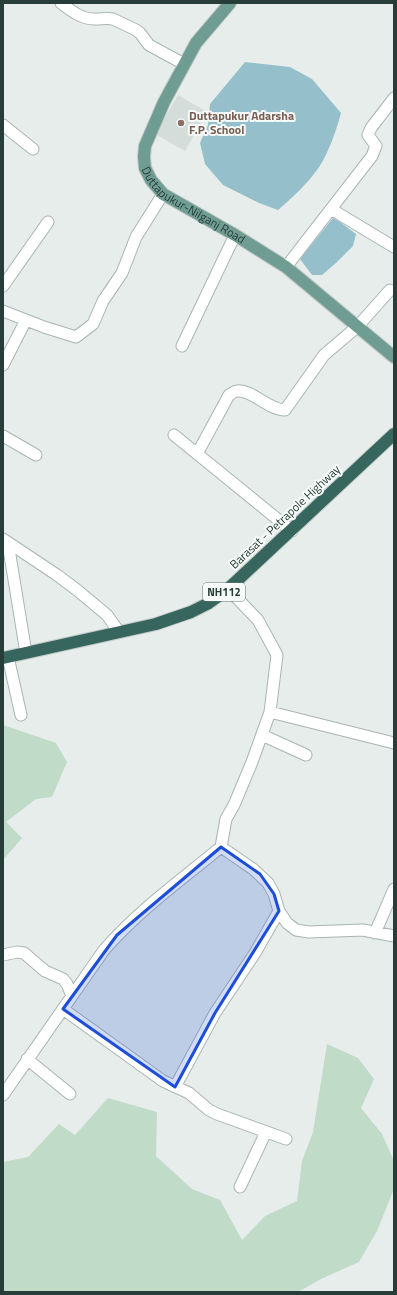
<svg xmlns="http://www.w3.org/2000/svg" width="397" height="1295" font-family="'Titillium Web',sans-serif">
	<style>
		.built { fill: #d4ddd9 }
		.green { fill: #c1dbc9 }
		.water { fill: #95c0cb }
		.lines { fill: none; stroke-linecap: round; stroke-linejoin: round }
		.minor-casing { stroke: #a9b5b1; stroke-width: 13 }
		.major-casing { stroke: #c3c9c7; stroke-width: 14 }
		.highway-casing { stroke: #c3c9c7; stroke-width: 14 }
		.minor { stroke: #fff; stroke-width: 11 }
		.major { stroke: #709d93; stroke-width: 12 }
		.highway { stroke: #36665e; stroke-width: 12 }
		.marked { fill: #1d4ed8; fill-opacity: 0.2; stroke: #1d4ed8; stroke-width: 3; stroke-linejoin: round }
		.education-dot { fill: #8d6e63; stroke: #f6faf8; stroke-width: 1.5 }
		.labels { text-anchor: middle; stroke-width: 4; stroke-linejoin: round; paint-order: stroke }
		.shield { fill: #f6faf8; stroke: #657672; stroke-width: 1 }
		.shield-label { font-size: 11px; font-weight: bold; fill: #273d38 }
		.education-label { font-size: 12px; font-weight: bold; fill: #785e54; stroke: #f6faf8; text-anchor: start }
		.street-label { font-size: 12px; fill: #273d38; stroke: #f6faf8 }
	</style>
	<rect width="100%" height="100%" fill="#e6edea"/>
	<path class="built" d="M 178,95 L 207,112 L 185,151 L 155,134 Z"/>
	<path class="green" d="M 3,725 L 56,743 L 67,762 L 52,797 L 36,799 L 6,822 L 22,838 L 3,860 Z
		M 327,1044 L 358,1058 L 374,1079 L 361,1108 L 382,1134 L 394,1161 L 394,1189 L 377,1231 L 359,1262 L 321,1279 L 298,1292 L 3,1292 L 3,1162 L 28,1157 L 59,1124 L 75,1135 L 108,1098 L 157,1112 L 156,1156 L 192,1189 L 220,1200 L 242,1240 L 265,1216 L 297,1201 L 302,1161 L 313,1132 Z"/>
	<path class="water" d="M 245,62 L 290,67 L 312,79 L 341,113 C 336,131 328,155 317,170 C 306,185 292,198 278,210 L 259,203 L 223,185 L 205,164 L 200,143 L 208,125 L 210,104 Z
		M 333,218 L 340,222 L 356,234 L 353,246 L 336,263 L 322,275 L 312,275 L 300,259 Z"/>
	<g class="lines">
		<g class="minor-casing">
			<path id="minor" d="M 61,3 C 71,11 83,20 96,19 C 102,19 107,18 113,19 L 136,30 L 140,33 L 149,45 L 184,64
				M 3,125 L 33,149
				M 331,209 L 394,247
				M 286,267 L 372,156 L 376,146 L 368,135 L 371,128 L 394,98
				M 3,286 L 48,222
				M 3,311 L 44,327 L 76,337 L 93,324 L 103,301 L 122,273 L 136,237 L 163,194
				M 182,346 L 235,235
				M 3,365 L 26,320
				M 174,435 L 292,531
				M 3,436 L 36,455
				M 197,454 L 229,395 C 232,394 234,391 237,391 C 252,389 268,410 285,410 L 324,355 L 358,326 L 390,290
				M 3,539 L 57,575 L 77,590 L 107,615 L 119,632
				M 8,543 L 26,653
				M 228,589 L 258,620 L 277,655 L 270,712 L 252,762 L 234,805 L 226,819 L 221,847 L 253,869 L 268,883 L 274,894 L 279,911 L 287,923 L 296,930 L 309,932 L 363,930 L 394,936
				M 8,657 L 21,715
				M 270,712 L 394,743
				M 262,735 L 306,755
				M 375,933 L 394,889
				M 3,955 L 17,952 L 24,953 L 45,971 L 63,979 L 67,984 L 72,996
				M 63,1009 L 163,1081 L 189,1093 L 209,1110 L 217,1114 L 286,1139
				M 27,1059 L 70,1094
				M 175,1087 L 215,1013 L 255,953 L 279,911
				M 3,1095 L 104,950 C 138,911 181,880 221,847
				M 240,1187 L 266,1132"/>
		</g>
		<g class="major-casing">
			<g id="major">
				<path id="s1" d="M 230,3 L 196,43 L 164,102 L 145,146 L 144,157 L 145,168 L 151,180 L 163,194 L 235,235 L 286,267 L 394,357"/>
			</g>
		</g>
		<g class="highway-casing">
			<path id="highway" d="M 3,658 L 156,624 L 191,612 L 207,604 L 228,589 L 394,434"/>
		</g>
		<use href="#minor" class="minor"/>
		<use href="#major" class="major"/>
		<use href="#highway" class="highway"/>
	</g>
	<path class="marked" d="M 221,847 L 260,874 L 274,894 L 279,911 L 215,1013 L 175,1087 L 63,1009 L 117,935 Z"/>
	<circle class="education-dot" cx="181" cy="123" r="4"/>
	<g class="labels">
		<rect class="shield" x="203" y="583" width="42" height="18" rx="3"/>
		<g class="shield-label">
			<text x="224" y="596">NH112</text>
		</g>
		<g class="education-label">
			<text x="189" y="120">Duttapukur Adarsha<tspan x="189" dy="14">F.P. School</tspan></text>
		</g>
		<g class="street-label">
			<text dy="4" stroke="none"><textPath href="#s1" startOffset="252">Duttapukur-Nilganj Road</textPath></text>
			<text transform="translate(285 517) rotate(-43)" y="4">Barasat - Petrapole Highway</text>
		</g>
	</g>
	<rect width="397" height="1295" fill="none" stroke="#273d38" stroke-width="8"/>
</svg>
